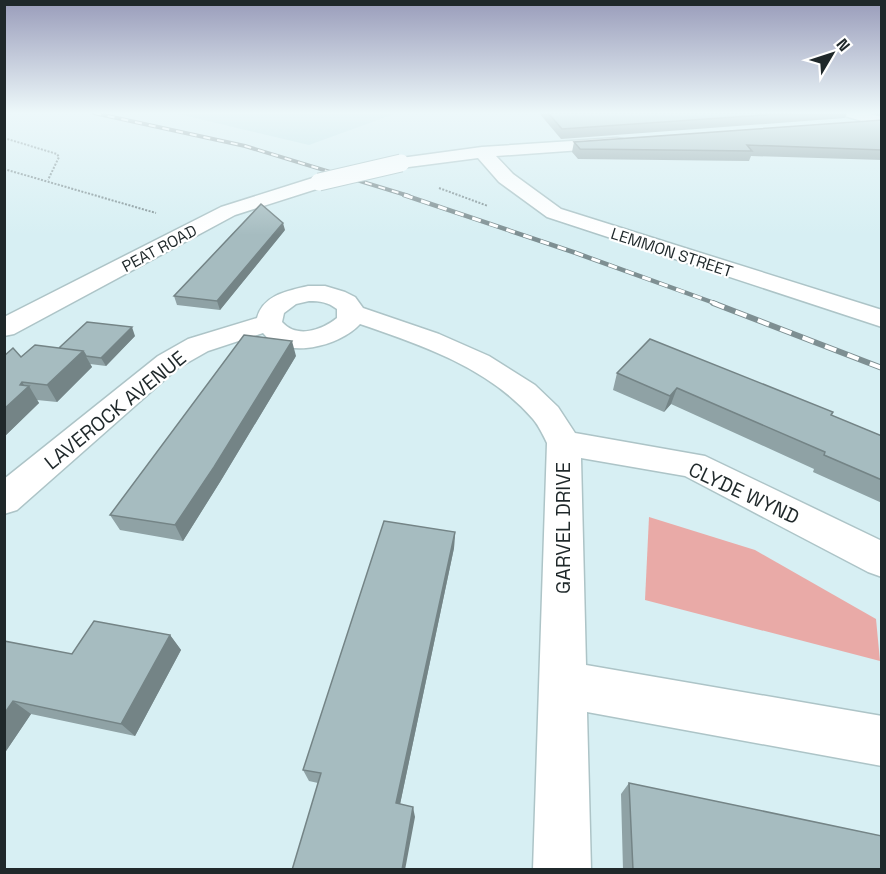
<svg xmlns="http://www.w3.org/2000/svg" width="886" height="874" font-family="'Space Grotesk',sans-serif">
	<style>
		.built { fill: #c3e4e9 }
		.green { fill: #e9aaa7 }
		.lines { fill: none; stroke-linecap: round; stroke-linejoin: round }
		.minor-casing { stroke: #adc4c7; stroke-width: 3 }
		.major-casing { stroke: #adc4c7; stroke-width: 3 }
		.path { stroke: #829396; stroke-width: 2; stroke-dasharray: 2 1.5; stroke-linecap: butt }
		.minor { fill: #fff; fill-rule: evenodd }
		.major { fill: #fff; fill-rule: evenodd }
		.rail-far2-casing { stroke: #7e8f92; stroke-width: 4 }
		.rail-far1-casing { stroke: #7e8f92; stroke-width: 4.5 }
		.rail-casing { stroke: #7e8f92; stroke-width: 6 }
		.rail-far2 { stroke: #fff; stroke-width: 2; stroke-dasharray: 7; stroke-linecap: butt }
		.rail-far1 { stroke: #fff; stroke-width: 3; stroke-dasharray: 9; stroke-linecap: butt }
		.rail { stroke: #fff; stroke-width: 4; stroke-dasharray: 12; stroke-linecap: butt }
		.minor-bridge-casing { stroke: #adc4c7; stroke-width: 19; stroke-linecap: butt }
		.minor-bridge { stroke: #fff; stroke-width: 17 }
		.wall { fill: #8fa2a5 }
		.shaded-wall { fill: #748486 }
		.building { fill: #a6bcc0; stroke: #748486; stroke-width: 1.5 }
		.labels { text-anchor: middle; stroke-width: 4.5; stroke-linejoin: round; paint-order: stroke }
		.far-street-label { font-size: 16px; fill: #1f282a; stroke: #fff }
		.street-label { font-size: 20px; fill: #1f282a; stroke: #fff }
	</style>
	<rect width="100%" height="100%" fill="#d7eff3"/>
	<path class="built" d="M 174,113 L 397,113 L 309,145 Z"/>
	<path class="green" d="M 649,517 L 755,550 L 876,619 L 880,661 L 645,600 Z"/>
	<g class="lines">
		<g class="minor-casing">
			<path id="minor" d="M 617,138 L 623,139 L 625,143 L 623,147 L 496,156 L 513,174 L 561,209 L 882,310 L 882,327 L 547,217 L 499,182 L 478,158 L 401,168 L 395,167 L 392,163 L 395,159 L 401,158 L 482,147 Z
				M 319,176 L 326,178 L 328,182 L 326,186 L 235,215 L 14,334 L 4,336 L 4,317 L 221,207 Z
				M 308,286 L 325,286 L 345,292 L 355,297 L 363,308 L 439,334 L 489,356 L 535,385 L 558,407 L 575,433 L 705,456 L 882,541 L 882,577 L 868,572 L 685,476 L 581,458 L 586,665 L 882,716 L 882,766 L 587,712 L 591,870 L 533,870 L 547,443 C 543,435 539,426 533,419 C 489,368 422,345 360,324 C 340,346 285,361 263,333 L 208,351 L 178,368 L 17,510 L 4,514 L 4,479 L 158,356 L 188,339 L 257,318 C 263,295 287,291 308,286 ZM 309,301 C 320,301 328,302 337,309 L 337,318 C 322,330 297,339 282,322 L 284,313 L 296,304 Z"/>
		</g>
		<g class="major-casing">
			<path id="major" d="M 843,113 L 866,113 L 882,117 L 882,127 L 845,116 Z"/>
		</g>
		<path class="path" d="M 4,138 L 57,154 L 59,157 L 48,180
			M 4,169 L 156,213
			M 439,188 L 488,206"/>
		<use href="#minor" class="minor"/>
		<use href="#major" class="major"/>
		<g class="rail-far2-casing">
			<path id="rail-far2" d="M 94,113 L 245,146 L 409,196"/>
		</g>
		<g class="rail-far1-casing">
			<path id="rail-far1" d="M 404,195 L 576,253 L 717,304"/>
		</g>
		<g class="rail-casing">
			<path id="rail" d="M 713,303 L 882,368"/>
		</g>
		<use href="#rail-far2" class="rail-far2"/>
		<use href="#rail-far1" class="rail-far1"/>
		<use href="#rail" class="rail"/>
		<g class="minor-bridge-casing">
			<path id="minor-bridge" d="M 319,182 L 401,163"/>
		</g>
		<use href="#minor-bridge" class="minor-bridge"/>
	</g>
	<path class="wall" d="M 539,113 L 847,113 L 845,118 L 561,139 Z
		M 872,113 L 882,113 L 882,116 Z
		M 882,120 L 882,160 L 751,156 L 749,161 L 578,159 L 572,152 L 574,142 Z
		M 285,230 L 220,310 L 177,305 L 174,296 Z
		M 135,336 L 106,366 L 90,364 L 92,367 L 57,402 L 37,400 L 39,403 L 4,437 L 4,356 L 21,357 L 59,348 Z
		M 296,356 L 220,482 L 183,541 L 120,530 L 110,515 Z
		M 617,373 L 831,415 L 882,436 L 882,503 L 813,472 L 814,469 L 671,404 L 664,412 L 613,390 Z
		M 455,532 L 454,548 L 400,804 L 415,817 L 318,783 L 309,781 L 303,770 Z
		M 170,635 L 181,650 L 135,736 L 31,714 L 4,754 L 4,641 L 72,654 Z
		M 629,783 L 882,870 L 623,870 L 621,794 Z"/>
	<path class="shaded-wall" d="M 283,223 L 285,230 L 220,310 L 217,301 Z
		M 132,327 L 135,336 L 106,366 L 101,358 Z
		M 292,341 L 296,356 L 220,482 L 183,541 L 175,525 Z
		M 83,351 L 92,367 L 57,402 L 47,385 Z
		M 22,382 L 26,388 L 29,386 L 39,403 L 4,437 L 4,409 Z
		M 677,388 L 671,404 L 664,412 L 670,396 Z
		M 455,532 L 454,548 L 398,814 L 396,803 Z
		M 170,635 L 181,650 L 135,736 L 121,724 Z
		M 13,701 L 31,714 L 4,754 L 4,714 Z
		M 413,807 L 415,817 L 405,870 L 402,870 Z"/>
	<path class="building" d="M 548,113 L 794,113 L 562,129 Z
		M 882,120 L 882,150 L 747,145 L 752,151 L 580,149 L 574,142 Z
		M 261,204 L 283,223 L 217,301 L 174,296 Z
		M 87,322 L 132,327 L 101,358 L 86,356 L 83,351 L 59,348 Z
		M 244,335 L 292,341 L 214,467 L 175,525 L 110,515 Z
		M 650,339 L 833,412 L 831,415 L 882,436 L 882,480 L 824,455 L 825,452 L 677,388 L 670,396 L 617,373 Z
		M 35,345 L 83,351 L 47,385 L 22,382 L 20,385 L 29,386 L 4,409 L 4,356 L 13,348 L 21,357 Z
		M 384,521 L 455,532 L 396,803 L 413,807 L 402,870 L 292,870 L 321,773 L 303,770 Z
		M 94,621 L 170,635 L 121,724 L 13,701 L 4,714 L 4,641 L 72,654 Z
		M 629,783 L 882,836 L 882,870 L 633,870 Z"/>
	<linearGradient id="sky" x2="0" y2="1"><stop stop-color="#999cba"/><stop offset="0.48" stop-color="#edf8fa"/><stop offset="1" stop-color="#edf8fa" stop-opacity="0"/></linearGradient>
	<rect width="886" height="235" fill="url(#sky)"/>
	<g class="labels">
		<g class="far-street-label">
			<text transform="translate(159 248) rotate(-28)" y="6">PEAT ROAD</text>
			<text transform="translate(672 252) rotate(18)" y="6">LEMMON STREET</text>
		</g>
		<g class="street-label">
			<text transform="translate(115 410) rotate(-39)" y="7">LAVEROCK AVENUE</text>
			<text transform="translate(744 493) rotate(25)" y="7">CLYDE WYND</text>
			<text transform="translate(563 528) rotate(-90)" y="7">GARVEL DRIVE</text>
		</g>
	</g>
	<rect width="886" height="874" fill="none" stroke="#1f282a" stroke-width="12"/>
	<g transform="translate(832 54) rotate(51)" stroke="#ffffff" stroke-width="4.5" paint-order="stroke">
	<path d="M0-4.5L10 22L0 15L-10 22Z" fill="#1f282a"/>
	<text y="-9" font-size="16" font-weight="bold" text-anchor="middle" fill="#1f282a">N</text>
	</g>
</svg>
